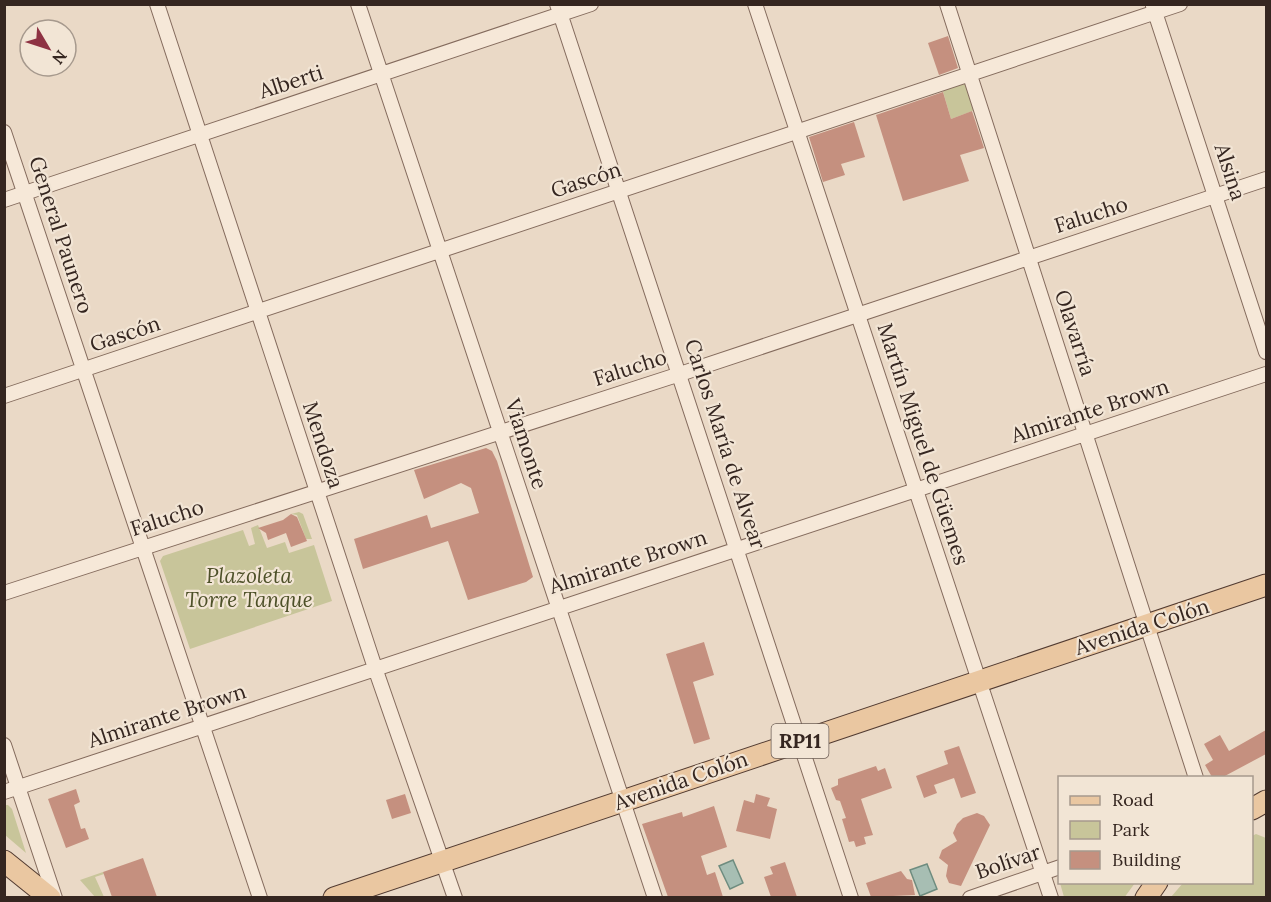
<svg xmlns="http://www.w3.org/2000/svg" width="1271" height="902" font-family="Lora,serif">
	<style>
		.green { fill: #c8c59a }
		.water { fill: #a7beb3; stroke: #6e8c7f; stroke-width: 1.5 }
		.building { fill: #c5907f }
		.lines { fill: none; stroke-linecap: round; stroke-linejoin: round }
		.street-casing { stroke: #846b5d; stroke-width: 16 }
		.primary-casing { stroke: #523b31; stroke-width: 23 }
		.street { stroke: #f6e8d8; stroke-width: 14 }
		.primary { stroke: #eac7a1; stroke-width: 21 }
		.labels { text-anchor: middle; stroke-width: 4.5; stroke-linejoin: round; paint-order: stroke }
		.shield { fill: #f2e5d5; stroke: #6e5f56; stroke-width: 1.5 }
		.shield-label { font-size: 20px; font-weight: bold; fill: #352620 }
		.street-label { font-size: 21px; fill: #352620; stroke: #f2e5d5 }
		.park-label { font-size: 21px; font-style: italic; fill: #4d5028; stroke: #f2e5d5 }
	</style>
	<rect width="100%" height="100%" fill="#ead9c6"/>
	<path class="green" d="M 971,79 L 975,110 L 951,119 L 942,88 Z
		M 299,512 L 303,514 L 312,539 L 306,539 L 297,515 L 291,514 Z
		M 258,525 L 267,548 L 285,542 L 289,553 L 314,545 L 332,601 L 190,649 L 160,561 L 163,556 L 243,530 L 249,546 L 255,544 L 251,528 Z
		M 5,805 L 8,805 L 12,809 L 26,853 L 5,835 Z
		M 1256,834 L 1266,838 L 1266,897 L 1171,897 L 1183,883 L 1252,882 L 1252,836 Z
		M 103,872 L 104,874 L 95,877 L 104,897 L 95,897 L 80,880 Z
		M 1060,883 L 1060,882 L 1135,883 L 1124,898 L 1064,897 Z"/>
	<path class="water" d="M 733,860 L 743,883 L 730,889 L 719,866 Z
		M 927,864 L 937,889 L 920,896 L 910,870 Z"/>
	<path class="building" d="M 948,36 L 958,68 L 939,75 L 928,43 Z
		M 943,92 L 951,119 L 972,111 L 984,148 L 960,155 L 969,181 L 903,201 L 876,115 Z
		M 854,122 L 865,157 L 841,164 L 845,175 L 823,182 L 809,137 Z
		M 486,448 L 492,451 L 497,461 L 533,577 L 526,582 L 468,600 L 448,541 L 363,569 L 354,539 L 427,515 L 431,528 L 479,513 L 471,488 L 461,483 L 424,499 L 414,470 Z
		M 291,514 L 297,517 L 307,541 L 291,547 L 286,533 L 268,540 L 266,533 L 258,528 L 283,520 Z
		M 704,642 L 714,675 L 693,682 L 710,739 L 694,744 L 666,654 Z
		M 1266,730 L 1266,754 L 1223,777 L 1212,777 L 1205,765 L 1213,760 L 1204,744 L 1220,735 L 1229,751 Z
		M 959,746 L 976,793 L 961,798 L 954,778 L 934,785 L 937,793 L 924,798 L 916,776 L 948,764 L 944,751 Z
		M 876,766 L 878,771 L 885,768 L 892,788 L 861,799 L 873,835 L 864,837 L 866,844 L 856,847 L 854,841 L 849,842 L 842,819 L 846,818 L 840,801 L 836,800 L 831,788 L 838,785 L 838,779 Z
		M 76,789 L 80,802 L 74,805 L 81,829 L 85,828 L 89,839 L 66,848 L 48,799 Z
		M 405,794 L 411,813 L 392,819 L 386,800 Z
		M 756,794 L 770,798 L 767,806 L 777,809 L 770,839 L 736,831 L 744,800 L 754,803 Z
		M 714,806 L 727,847 L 701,856 L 707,875 L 715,872 L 723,897 L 668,897 L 642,824 L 682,812 L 683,817 Z
		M 977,813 L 984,816 L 990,825 L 961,886 L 949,883 L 946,876 L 948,865 L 939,858 L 942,850 L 957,841 L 953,833 L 957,824 L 963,818 Z
		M 143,858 L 157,897 L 112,897 L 103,872 Z
		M 785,862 L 797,897 L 771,897 L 764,877 L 773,874 L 770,867 Z
		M 901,871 L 907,879 L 912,880 L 915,895 L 871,897 L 866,883 Z"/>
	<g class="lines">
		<g class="street-casing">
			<path id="street" d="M 157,4 L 375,668 L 455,898
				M 358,4 L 655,898
				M 557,4 L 851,898
				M 755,4 L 1051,898
				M 947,4 L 1196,778
				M 1153,6 L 1266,352
				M 4,132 L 260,898
				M 4,200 L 591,4
				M 4,396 L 1180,4
				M 4,593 L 680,374 L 1266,179
				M 4,745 L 55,898
				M 4,792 L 1266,374
				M 970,898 L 1060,867"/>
		</g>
		<g class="primary-casing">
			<path id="primary" d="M 1252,809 L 1266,801
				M 4,861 L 50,898
				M 334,898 L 1266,585
				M 1146,898 L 1157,882"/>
		</g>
		<use href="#street" class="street"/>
		<use href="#primary" class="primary"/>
	</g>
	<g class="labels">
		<rect class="shield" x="771.5" y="724" width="57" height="34" rx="4.5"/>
		<g class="shield-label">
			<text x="800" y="748">RP11</text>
		</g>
		<g class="street-label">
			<text transform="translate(291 82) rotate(-18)" y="7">Alberti</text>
			<text transform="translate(1230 172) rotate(72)" y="7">Alsina</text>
			<text transform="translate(586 180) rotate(-18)" y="7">Gascón</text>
			<text transform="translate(1091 215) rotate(-18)" y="7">Falucho</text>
			<text transform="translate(61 235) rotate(72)" y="7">General Paunero</text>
			<text transform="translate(1075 333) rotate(72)" y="7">Olavarría</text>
			<text transform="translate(125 334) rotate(-18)" y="7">Gascón</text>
			<text transform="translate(630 368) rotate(-18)" y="7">Falucho</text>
			<text transform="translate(1090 411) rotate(-18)" y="7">Almirante Brown</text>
			<text transform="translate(526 444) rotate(72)" y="7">Viamonte</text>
			<text transform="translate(725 444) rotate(72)" y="7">Carlos María de Alvear</text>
			<text transform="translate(923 444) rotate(72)" y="7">Martín Miguel de Güemes</text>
			<text transform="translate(323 445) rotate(72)" y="7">Mendoza</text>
			<text transform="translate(167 518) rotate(-18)" y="7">Falucho</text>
			<text transform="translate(628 562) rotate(-18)" y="7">Almirante Brown</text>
			<text transform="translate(1142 627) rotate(-18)" y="7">Avenida Colón</text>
			<text transform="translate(167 716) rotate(-18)" y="7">Almirante Brown</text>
			<text transform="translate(681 781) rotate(-19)" y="7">Avenida Colón</text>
			<text transform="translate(1008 862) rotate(-19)" y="7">Bolívar</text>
		</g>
		<g class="park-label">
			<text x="249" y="583">Plazoleta<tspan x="249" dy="24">Torre Tanque</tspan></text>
		</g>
	</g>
	<rect width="1271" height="902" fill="none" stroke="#352620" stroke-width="12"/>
	<rect x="1058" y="776" width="195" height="108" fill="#f2e5d5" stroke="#a6998d" stroke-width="1.5"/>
	<rect x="1070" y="796" width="30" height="9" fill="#eac7a1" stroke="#a6998d" stroke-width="1.5"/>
	<text x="1112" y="806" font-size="18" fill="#352620">Road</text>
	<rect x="1070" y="821" width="30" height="18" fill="#c8c59a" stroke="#a6998d" stroke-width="1.5"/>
	<text x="1112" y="836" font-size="18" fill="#352620">Park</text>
	<rect x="1070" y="851" width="30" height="18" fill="#c5907f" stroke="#a6998d" stroke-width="1.5"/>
	<text x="1112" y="866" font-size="18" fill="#352620">Building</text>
	<g transform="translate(48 48) rotate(129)"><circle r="28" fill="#f2e5d5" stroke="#a6998d" stroke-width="1.5"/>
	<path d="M0-4.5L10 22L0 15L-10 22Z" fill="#8e3243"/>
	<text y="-9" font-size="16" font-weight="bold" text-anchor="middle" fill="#352620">N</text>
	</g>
</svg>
